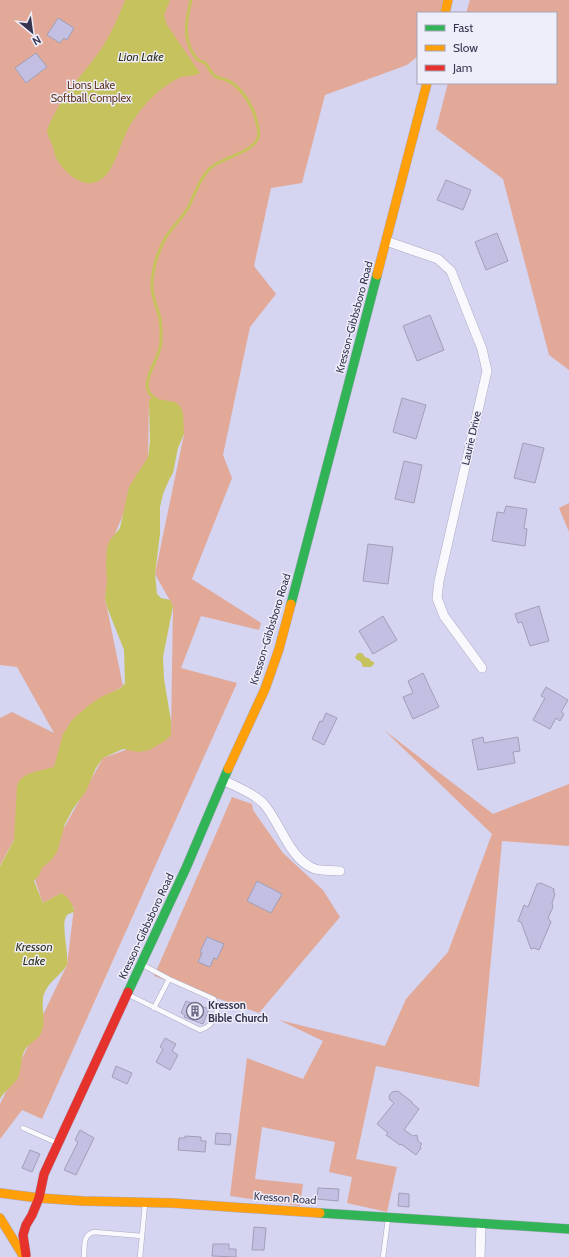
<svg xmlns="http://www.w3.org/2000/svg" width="569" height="1257" viewBox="0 0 569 1257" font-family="Cabin,sans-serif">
	<rect width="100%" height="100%" fill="#d5d4f1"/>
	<path fill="#e2a998" d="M0 0H448L445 13H418V56L407 65 325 95 302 183 271 188 254 266 276 294 250 327 223 455 232 478 192 579 261 623 259 630 201 616 181 668 237 683 42 1119 22 1110 0 1139V1104L67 965 74 908 61 893 43 903 35 880 103 758 171 734 173 606 155 574 184 434 149 400 148 457 114 536 105 598 123 686 72 720 54 767 0 865V718L12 712 54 733 17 667 0 665Z
		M470 0H569V370L549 355 503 179 436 129 448 83H556V13H466Z
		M569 503V532L559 508Z
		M384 730 493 814 569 784V846L502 841 479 1087 376 1066 356 1159 397 1167 387 1212 347 1203 352 1177 329 1172 335 1142 262 1127 255 1179 303 1184 300 1206 230 1196 247 1058 303 1079 323 1041 279 1020 385 1046 406 999 448 952 492 834Z
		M232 797 252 804 253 810 283 853 323 890 340 917 259 1013 154 976Z"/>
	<path fill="#c6c25d" d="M125 0H170L164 15 167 25 200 73C194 77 186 75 179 78 158 88 139 109 128 129 121 142 114 170 103 178 85 193 63 172 55 156 54 153 54 150 53 147 51 141 47 136 47 130 57 103 76 82 93 60 107 43 117 21 125 0Z
		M152 398 175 402 180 406 183 413 184 434 178 448 173 473 169 480 163 494 160 507V534L155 574 157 594 161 598 170 600 173 606 163 657 164 679 171 721V735L165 741 149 750 139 752 123 749 103 758 96 768 86 791 73 809 65 824 57 852 52 859 42 868 39 875 34 881 43 903 61 893C67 896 74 904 74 912 71 913 67 914 66 917 61 924 69 954 67 965 61 975 48 982 44 994 40 1006 47 1021 41 1033 38 1040 30 1043 26 1048 20 1057 22 1068 18 1078 13 1086 5 1090 0 1099V866L14 840 17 786C22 771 42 771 54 767L63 734 72 720 89 705 101 697 121 688 125 683 124 650 107 607 105 598 107 582 106 564 107 547 110 540 120 528 129 487 148 457 150 441 149 403V400Z
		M358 653H362L365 657 370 659 371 661 374 662V664L371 667H363L361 662 356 659 355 657Z"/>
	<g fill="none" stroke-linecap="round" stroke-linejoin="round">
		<path stroke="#c6c25d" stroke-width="3" d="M156 399C136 388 156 364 160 348 162 339 161 327 160 318 157 307 152 297 152 286 152 270 158 250 166 237 173 226 182 218 188 208 194 196 198 183 206 173 218 156 250 156 258 138 260 132 258 126 256 120 253 106 240 85 226 80 222 78 219 79 215 76 211 73 209 68 206 64 204 61 201 62 198 60 195 58 193 53 191 50 183 33 187 18 191 0"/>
	</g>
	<path fill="#c3bfe2" stroke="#a09fb7" d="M58 18 74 28 67 40 64 38 60 43 47 35Z
		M36 53 47 67 26 83 15 68Z
		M446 180 471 190 463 210 437 200Z
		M497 233 508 261 486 270 475 242Z
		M430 315 444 350 417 361 403 326Z
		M402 398 426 405 416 439 393 432Z
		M523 443 544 448 535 483 514 478Z
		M404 461 422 465 414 503 395 499Z
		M506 506 527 509 524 528 527 529 525 546 492 541 497 512 504 513Z
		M368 544 393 547 388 584 363 581Z
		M539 606 549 641 530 646 522 622 518 623 515 614Z
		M383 616 397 640 373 654 359 631Z
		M423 673 439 707 413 719 403 697 413 693 408 681Z
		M546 687 568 700 561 712 564 714 560 721 556 718 550 729 533 720 545 698 541 696Z
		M326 713 337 718 324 745 312 739 320 721 322 722Z
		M483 737 484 743 518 737 520 751 513 752 515 763 478 770 472 740Z
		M257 881 282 894 271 913 247 901Z
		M541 883 554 889V893L555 894 552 903 553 907 548 918 551 922 539 950 534 948 531 949 521 922 518 921 524 905 528 907 537 884Z
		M207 937 224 944 217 959 214 958 210 967 198 962 202 953 200 952Z
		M186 1001 209 1009 203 1024 184 1017 185 1015 181 1013Z
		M165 1038 176 1044 172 1051 178 1055 170 1070 156 1062 163 1049 160 1047Z
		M116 1066 132 1073 127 1084 112 1077Z
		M398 1091 412 1102V1103L419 1109 404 1130 413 1136 417 1135 418 1141 422 1144 420 1146 421 1148 416 1155 401 1144 400 1145 386 1135 388 1133 377 1124 394 1103 390 1100 389 1096 392 1092Z
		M80 1130 94 1138 76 1175 64 1170 78 1142 75 1140Z
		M216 1133 231 1134 230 1145 215 1144Z
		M185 1136 201 1137V1141H206L205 1152 178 1150 179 1138H185Z
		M30 1150 40 1154 32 1172 22 1168Z
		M318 1188 339 1189 338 1201 317 1199Z
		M399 1193 409 1194V1207L398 1206Z
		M254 1227 266 1228 264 1250H252Z
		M213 1244H229V1249H236V1257L212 1256Z"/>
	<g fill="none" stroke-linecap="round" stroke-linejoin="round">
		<g stroke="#acaac3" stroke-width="5.5">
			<path id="lane" d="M129 995 200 1030C214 1026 221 1012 214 999L169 979 143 965
				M154 1008 169 979
				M23 1128 57 1143
				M84 1257C85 1247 82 1235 94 1232L142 1236
				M140 1257 145 1204
				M383 1257 388 1219"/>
		</g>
		<g stroke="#acaac3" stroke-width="10">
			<path id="street" d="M386 241 438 259 451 271 482 349 487 371 439 581 437 598 444 616 482 668
				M223 780C236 787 252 792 263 803 280 821 289 860 315 869 322 871 332 870 340 871
				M480 1257 481 1223"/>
		</g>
		<g stroke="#acaac3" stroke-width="10">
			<path id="fast" d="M291 604 377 275
				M128 992 186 868 228 769
				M320 1213 569 1229"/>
		</g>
		<g stroke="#acaac3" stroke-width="10">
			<path id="slow" d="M445 13 448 0
				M377 275 427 83
				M228 769 265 689 279 649 291 604
				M0 1193 39 1198 83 1201 172 1203 320 1213
				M0 1218 24 1257"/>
		</g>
		<g stroke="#acaac3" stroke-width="10">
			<path id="jam" d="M26 1255 23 1235 26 1225 32 1215 39 1198 44 1174 128 992"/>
		</g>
		<use href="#lane" stroke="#f9f9fd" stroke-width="4.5"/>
		<use href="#street" stroke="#f9f9fd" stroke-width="9"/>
		<use href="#fast" stroke="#30b455" stroke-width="9"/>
		<use href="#slow" stroke="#ff9f0a" stroke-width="9"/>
		<use href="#jam" stroke="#e5322d" stroke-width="9"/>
	</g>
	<defs>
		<g id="building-ring" transform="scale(0.9)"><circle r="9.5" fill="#eeeefb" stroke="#6e6c87" stroke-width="1.5"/><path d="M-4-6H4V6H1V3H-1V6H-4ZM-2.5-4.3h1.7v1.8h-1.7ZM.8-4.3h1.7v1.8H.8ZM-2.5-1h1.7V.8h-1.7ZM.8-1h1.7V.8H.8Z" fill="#6e6c87"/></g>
	</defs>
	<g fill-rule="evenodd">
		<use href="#building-ring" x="195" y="1011"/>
	</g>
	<g text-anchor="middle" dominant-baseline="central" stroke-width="3" stroke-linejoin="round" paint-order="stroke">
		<g font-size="11" fill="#62341c" stroke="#eeeefb">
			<text x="91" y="85">Lions Lake<tspan x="91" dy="13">Softball Complex</tspan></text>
		</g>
		<g font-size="11" fill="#36344e" stroke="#eeeefb">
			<text transform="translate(354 317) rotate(-75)">Kresson-Gibbsboro Road</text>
			<text transform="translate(471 438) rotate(-77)">Laurie Drive</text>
			<text transform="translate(270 629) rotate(-73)">Kresson-Gibbsboro Road</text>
			<text transform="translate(146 926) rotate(-65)">Kresson-Gibbsboro Road</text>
			<text transform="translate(285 1198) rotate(4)">Kresson Road</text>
		</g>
		<g font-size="11" font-weight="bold" fill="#36344e" stroke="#eeeefb" text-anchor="start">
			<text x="208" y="1005">Kresson<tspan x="208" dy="13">Bible Church</tspan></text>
		</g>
		<g font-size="12" font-style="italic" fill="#303019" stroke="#eeeefb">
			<text x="141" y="56">Lion Lake</text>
			<text x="34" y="946">Kresson<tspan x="34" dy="14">Lake</tspan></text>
		</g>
	</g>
	<rect x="417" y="12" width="140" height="72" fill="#eeeefb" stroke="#a4a4b6"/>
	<rect x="425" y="25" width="20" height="6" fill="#30b455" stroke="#a4a4b6"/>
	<text x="453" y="32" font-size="12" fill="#36344e">Fast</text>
	<rect x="425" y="45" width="20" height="6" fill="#ff9f0a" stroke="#a4a4b6"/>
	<text x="453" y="52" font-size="12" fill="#36344e">Slow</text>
	<rect x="425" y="65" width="20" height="6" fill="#e5322d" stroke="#a4a4b6"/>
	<text x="453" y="72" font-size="12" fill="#36344e">Jam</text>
	<g transform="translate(32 32) rotate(151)" stroke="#eeeefb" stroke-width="3" paint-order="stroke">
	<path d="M0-3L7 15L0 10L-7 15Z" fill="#36344e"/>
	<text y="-6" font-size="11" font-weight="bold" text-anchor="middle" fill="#36344e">N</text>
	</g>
</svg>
